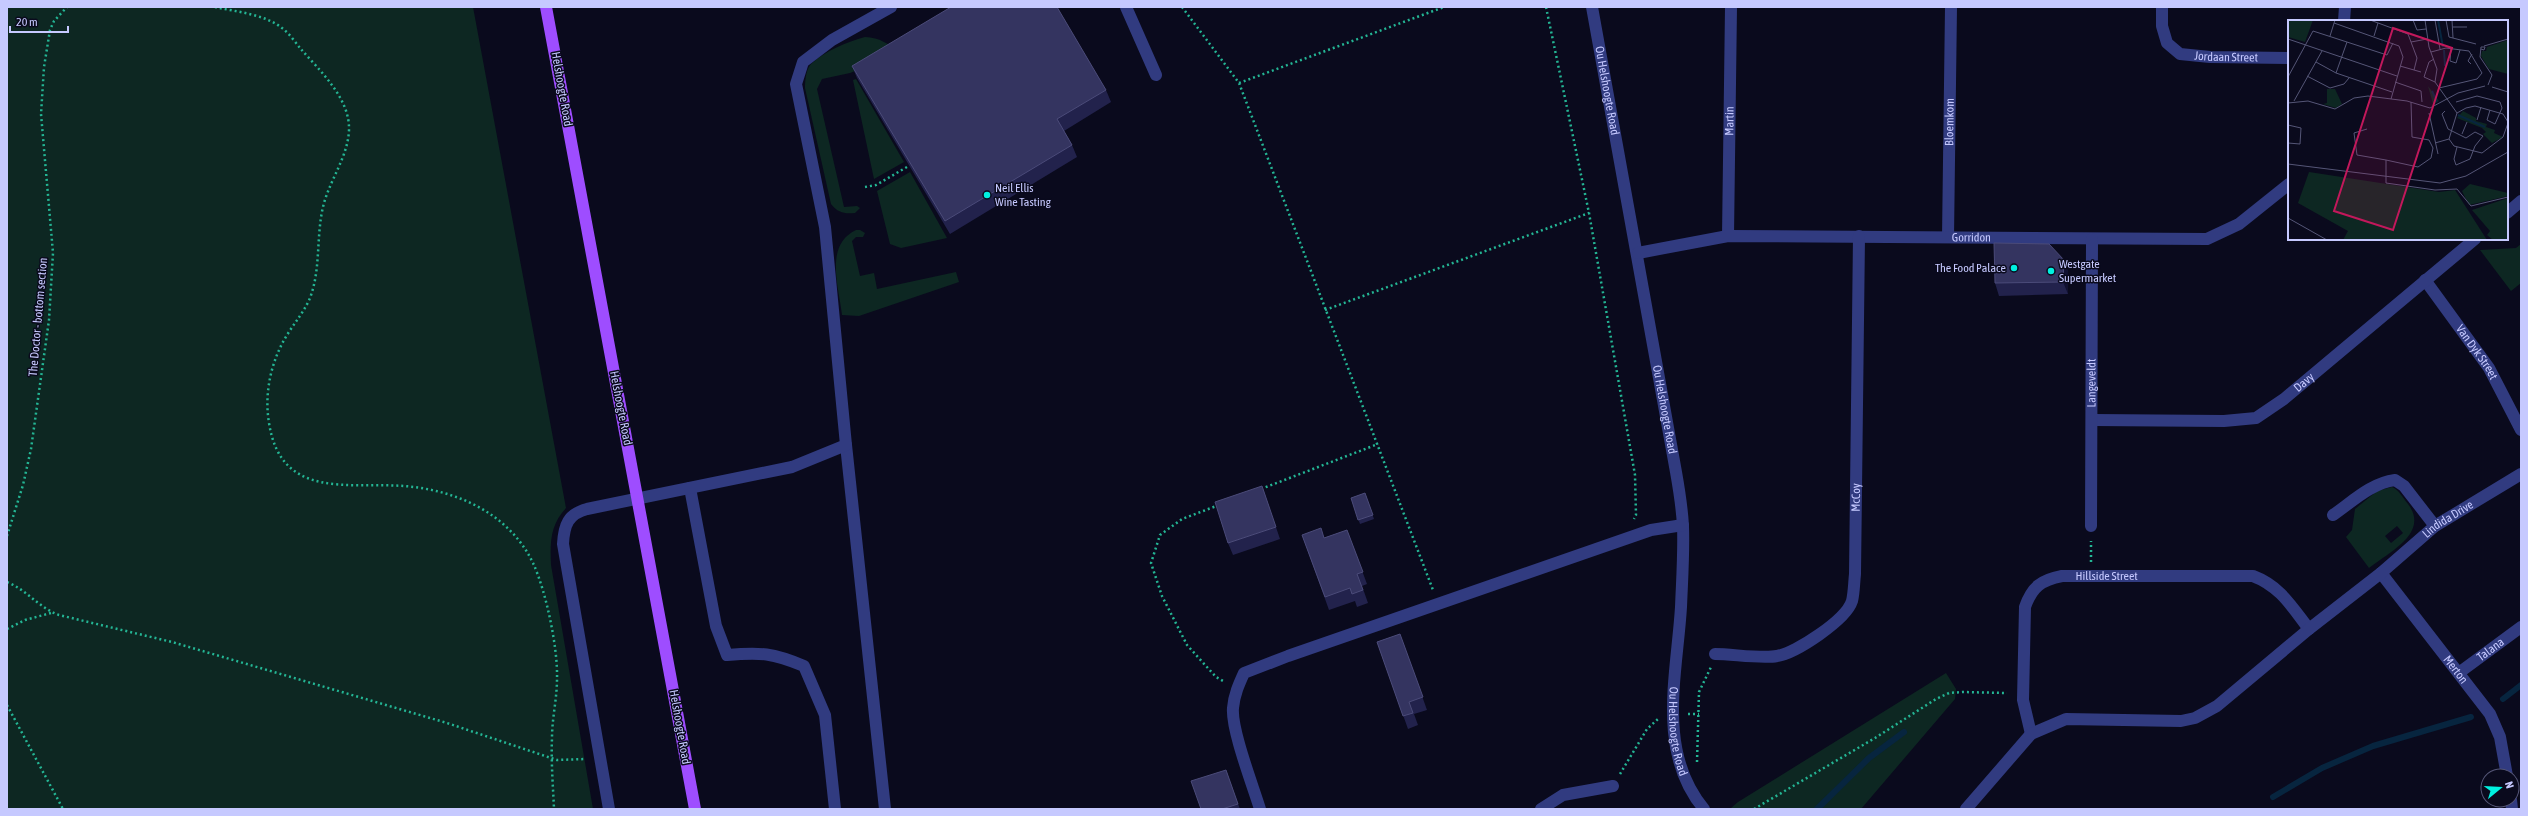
<svg xmlns="http://www.w3.org/2000/svg" width="2528" height="816" viewBox="0 0 2528 816" font-family="'Asap Condensed',sans-serif">
	<rect width="100%" height="100%" fill="#0a0a1d"/>
	<path fill="#0d2722" fill-rule="evenodd" d="M7 7H473L566 508C550 525 550 543 551 565L593 809H7Z
		M865 37C880 38 888 43 899 53L850 73 822 79 817 89 844 207 857 206 860 208 855 213C845 214 838 213 831 204L805 88C805 81 806 69 811 64 825 51 847 42 865 37Z
		M856 79 904 162 874 179 853 80Z
		M910 172 947 238 901 248 890 244 877 191Z
		M856 230H860L865 233 863 237H856L852 241 860 276 874 273 877 289 956 272 959 282 859 316 842 315C839 287 824 245 856 230Z
		M2521 244V283L2511 291 2480 250 2516 248Z
		M2392 487C2399 490 2403 498 2408 504 2430 533 2389 552 2369 568L2346 537 2352 530 2355 509 2377 491ZM2397 526 2403 533 2391 543 2385 536Z
		M1946 673 1956 689 1955 699 1861 809 1731 808 1738 802Z"/>
	<g fill="none" stroke-linecap="round" stroke-linejoin="round">
		<path stroke="#07253f" stroke-width="6" d="M2503 699 2521 685
			M2273 797 2322 768 2373 746 2471 717
			M1817 809 1869 758 1904 732"/>
		<path stroke="#24b594" stroke-width="2.5" stroke-dasharray="2 3" stroke-linecap="butt" d="M215 7C237 12 264 14 282 28 289 33 295 42 300 48 320 71 350 98 349 130 348 157 329 181 323 207 316 237 321 269 310 298 304 312 295 322 287 335 271 361 264 393 269 423 281 500 348 482 404 486 456 490 509 513 533 563 546 591 558 648 557 679 557 699 552 718 552 738 551 762 553 786 554 809
			M1182 7 1239 83 1433 590
			M1546 7 1589 213 1635 475 1636 515 1634 519
			M1239 83 1444 7
			M865 187 876 185 907 167
			M1325 310 1589 213
			M1261 489 1378 444
			M1219 505 1182 519 1160 535 1151 563 1162 596 1187 645 1216 677 1225 682
			M7 536 23 485 31 449 49 320 53 253 41 114 44 67 50 30 54 21 67 7
			M2091 562V541
			M7 582C27 590 39 608 59 615L172 642 447 723 557 760 586 759
			M7 629 25 620 51 613
			M7 705 63 809
			M1688 714H1699
			M1697 762 1699 692 1711 667
			M1620 774 1647 729 1658 719
			M1754 809 1875 738 1936 699 1949 693 1962 692 2007 693"/>
		<g stroke="#313b80" stroke-width="12">
			<path d="M1126 7 1156 75"/>
			<path id="s1" d="M1592 7 1676 472C1679 489 1682 508 1683 526 1684 553 1682 581 1681 607 1677 674 1656 752 1704 809"/>
			<path id="s2" d="M2162 7V26L2167 43 2180 54 2210 57 2289 58"/>
			<path d="M2344 21 2345 7"/>
			<path d="M2507 213 2521 201"/>
			<path id="s3" d="M1728 236 1731 7"/>
			<path id="s4" d="M1948 237 1951 7"/>
			<path id="s5" d="M1638 253 1728 236 2207 239 2239 224 2289 184"/>
			<path id="s6" d="M2425 280 2489 368 2521 430"/>
			<path id="s7" d="M2093 420 2224 421 2256 418 2284 399 2475 239"/>
			<path d="M846 445 885 809"/>
			<path d="M690 488 716 626 727 655C761 652 773 653 804 666L825 715 835 809"/>
			<path d="M2333 515C2352 502 2371 483 2395 480L2404 486 2435 526"/>
			<path id="s8" d="M2091 526 2092 239"/>
			<path id="s9" d="M2381 573 2490 714 2500 737 2507 776"/>
			<path id="s10" d="M1715 654C1732 654 1762 659 1777 656 1796 653 1846 620 1852 601 1854 593 1854 583 1855 574L1859 236"/>
			<path id="s11" d="M2460 672 2521 627"/>
			<path id="s12" d="M2031 734 2023 700 2025 607C2032 587 2041 580 2062 576H2253C2280 586 2292 607 2309 629"/>
			<path d="M2511 800 2512 809"/>
			<path d="M609 809 563 544C564 525 568 514 587 509L792 467 846 445 825 227 796 84 803 62 832 40 891 7"/>
			<path d="M1260 809C1253 786 1231 729 1233 708 1234 695 1239 684 1244 673L1288 656 1651 530 1683 525"/>
			<path d="M1541 809 1563 795 1613 786"/>
			<path id="s13" d="M1966 809 2031 734 2066 719 2181 721 2195 718 2217 706 2309 629 2381 573 2435 526 2521 474"/>
		</g>
		<path stroke="#9e4dff" stroke-width="12" d="M546 7 695 809"/>
	</g>
	<path fill="#22224c" d="M852 66 1106 90 1111 102 1064 131 1072 145 1077 157 950 234 857 78Z
		M2064 260 2068 272V294L1999 296 1995 283Z
		M1262 486 1280 539 1233 555 1228 543Z
		M1365 493 1374 519 1360 524 1351 498Z
		M1347 530 1367 584 1362 586 1368 603 1357 607 1355 601 1329 610 1302 535 1324 538Z
		M1400 634 1427 710 1414 714 1418 725 1408 729 1377 642Z
		M1226 770 1240 809H1201Z"/>
	<path fill="#111131" d="M2064 260 2068 272V294L2063 282Z"/>
	<path fill="#343460" stroke="#4b4b79" d="M951 7H1057L1106 90 1057 119 1072 145 945 221 852 66Z
		M1994 243 2049 244 2064 260 2063 282 1995 283Z
		M1262 486 1276 527 1228 543 1215 502Z
		M1365 493 1373 515 1358 520 1351 498Z
		M1321 528 1324 538 1347 530 1363 572 1357 574 1363 590 1352 594 1350 588 1325 597 1302 535Z
		M1400 634 1423 697 1409 702 1413 713 1403 716 1377 642Z
		M1226 770 1238 804 1222 809H1201L1191 781Z"/>
	<g fill="#00f1e0" stroke="#0a0a1d" stroke-width="1.5">
		<circle cx="987" cy="195" r="4"/>
		<circle cx="2014" cy="268" r="4"/>
		<circle cx="2051" cy="271" r="4"/>
	</g>
	<g text-anchor="middle" dominant-baseline="central" stroke-width="3" stroke-linejoin="round" paint-order="stroke">
		<g font-size="12" fill="#c6c9ff" stroke="#0a0a1d">
			<text stroke="none"><textPath href="#s2" startOffset="100">Jordaan Street</textPath></text>
			<text transform="translate(562 89) rotate(80)">Helshoogte Road</text>
			<text stroke="none"><textPath href="#s1" startOffset="85">Ou Helshoogte Road</textPath></text>
			<text stroke="none"><textPath href="#s3" startOffset="115">Martin</textPath></text>
			<text stroke="none"><textPath href="#s4" startOffset="115">Bloemkom</textPath></text>
			<text stroke="none"><textPath href="#s5" startOffset="335">Gorridon</textPath></text>
			<text transform="translate(38 317) rotate(-85)">The Doctor - bottom section</text>
			<text stroke="none"><textPath href="#s6" startOffset="89">Van Dyk Street</textPath></text>
			<text stroke="none"><textPath href="#s7" startOffset="223">Davy</textPath></text>
			<text stroke="none"><textPath href="#s8" startOffset="143">Langeveldt</textPath></text>
			<text transform="translate(621 408) rotate(79)">Helshoogte Road</text>
			<text stroke="none"><textPath href="#s1" startOffset="409">Ou Helshoogte Road</textPath></text>
			<text stroke="none"><textPath href="#s10" startOffset="261">McCoy</textPath></text>
			<text stroke="none"><textPath href="#s13" startOffset="589">Lindida Drive</textPath></text>
			<text stroke="none"><textPath href="#s12" startOffset="224">Hillside Street</textPath></text>
			<text stroke="none"><textPath href="#s11" startOffset="38">Talana</textPath></text>
			<text stroke="none"><textPath href="#s9" startOffset="122">Merton</textPath></text>
			<text transform="translate(680 727) rotate(80)">Helshoogte Road</text>
			<text stroke="none"><textPath href="#s1" startOffset="733">Ou Helshoogte Road</textPath></text>
		</g>
		<g font-size="12" fill="#c6c9ff" stroke="#0a0a1d" text-anchor="start">
			<text x="995" y="188">Neil Ellis<tspan x="995" dy="14">Wine Tasting</tspan></text>
			<text x="2059" y="264">Westgate<tspan x="2059" dy="14">Supermarket</tspan></text>
			<text x="2006" y="268" text-anchor="end">The Food Palace</text>
		</g>
	</g>
	<g transform="translate(2288 20)">
		<rect width="220" height="220" fill="#0a0a1d"/>
		<path d="M0 0H25L17 22 0 17ZM220 20V54L201 49 193 36 194 31H198L199 27ZM140 66 151 81 145 85V84ZM39 69H47L54 84 48 88 35 84 39 83ZM175 91 188 98V101L199 104 198 107 207 110 206 113 215 117 204 123 195 114 198 112 194 108 169 98ZM21 152 151 172 167 170 199 220H55L60 211 10 183ZM182 164 220 173V176L181 185 174 171ZM220 178V220H205L199 215 202 211 184 190Z" fill="#0d2722"/>
		<path fill="none" stroke="#07253f" stroke-width="2" d="M150 0 155 27M156 30 157 46M144 71 149 82M170 95 197 107"/>
		<path fill="none" stroke="#555677" stroke-width="1" d="M82 0 120 14 129 38 126 50M125 0 129 10 138 9M137 0 141 27 149 49 147 62 169 93M147 0 152 29M158 0 161 17 188 24M164 0 165 18M46 3 111 26 115 37 103 79M165 7H179M42 16 47 0M86 16 90 3M0 19 109 56M123 22 139 19M196 26 220 19M163 29 162 41 168 43 172 30M193 29 196 30 197 27H193L192 37 204 55 200 65M143 32 158 28 181 31 194 53 189 59 151 68M146 39 141 42 136 57 147 62M28 42 48 53 104 72M183 44 180 41 184 34M112 46 133 52M48 53 59 22M19 56 42 68 56 64 61 58M0 57 25 11 99 35 105 23M107 62 133 71 134 82M204 67 220 72M6 81 34 31M168 82 189 76 212 82 214 88 207 104 199 100 202 90M0 83 20 81 47 89 66 78 80 76 119 81 142 88 170 73 197 66M157 91 154 94 160 109 178 118 187 112 195 116 187 126 182 139 168 145 166 139 169 127M141 93 150 134M189 100 193 87M220 102 215 94 187 86 178 88 169 93 161 119 166 126 194 133 215 117 220 103M0 105 13 108 12 124 0 123M79 109 66 113 69 135 98 140V163L147 170 169 169 183 186 220 177M174 114 179 102M147 123 161 119M98 140 130 147 143 138 145 128 141 120 124 117 123 82M0 144 152 163 178 156 220 132M0 198 39 220"/>
		<path fill="#c2185b" fill-opacity="0.15" stroke="#c2185b" stroke-width="2" d="M105 8 164 28 105 210 46 191Z"/>
		<rect width="220" height="220" fill="none" stroke="#c6c9ff" stroke-width="2"/>
	</g>
	<rect width="2528" height="816" fill="none" stroke="#c6c9ff" stroke-width="16"/>
	<g transform="translate(2500 788) rotate(72)"><circle r="19" fill="#0a0a1d" stroke="#555677"/>
	<path d="M0-3L7 15L0 10L-7 15Z" fill="#00f1e0"/>
	<text y="-6" font-size="11" font-weight="bold" text-anchor="middle" fill="#c6c9ff">N</text>
	</g>
	<path d="M10 26v6h58v-6" fill="none" stroke="#c6c9ff" stroke-width="2"/>
	<text x="16" y="26" font-size="12" fill="#c6c9ff" stroke="#0a0a1d" stroke-width="3" paint-order="stroke">20 m</text>
</svg>
